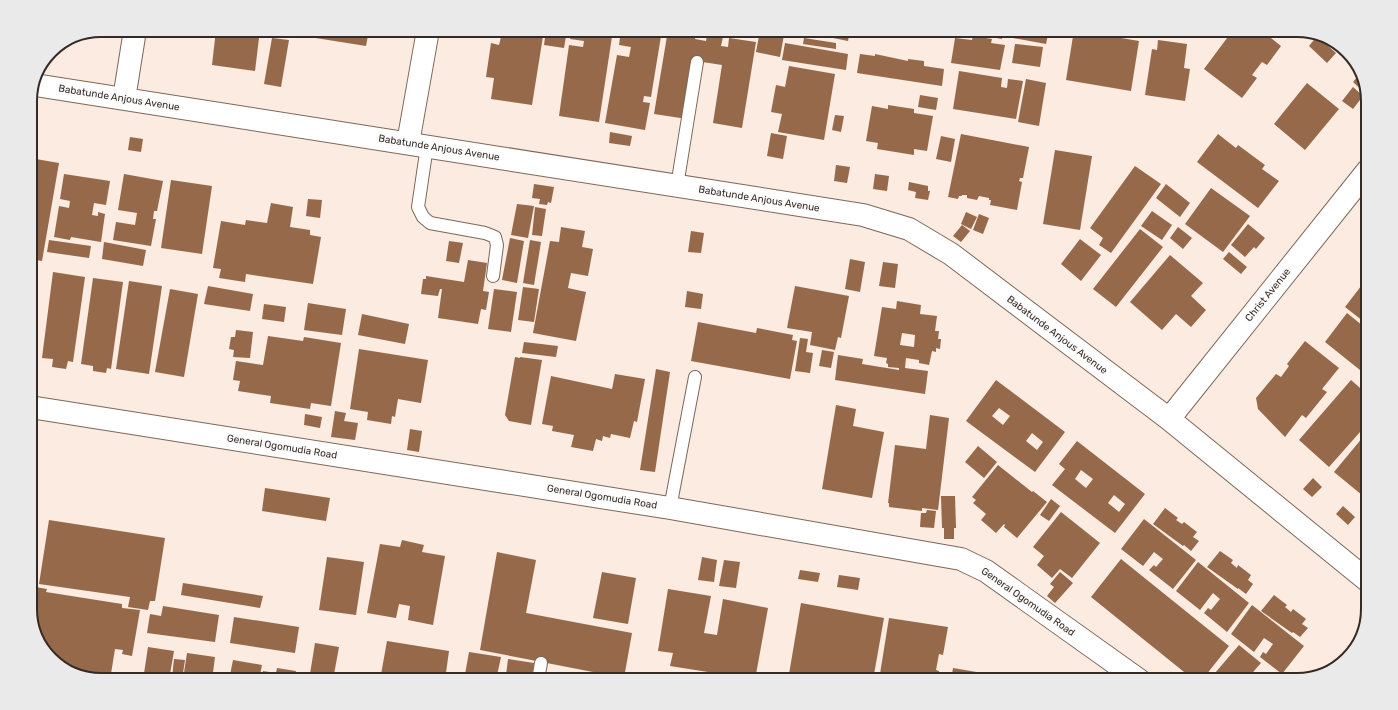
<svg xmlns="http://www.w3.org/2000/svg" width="1398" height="710" viewBox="0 0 1398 710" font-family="Rubik,sans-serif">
	<rect width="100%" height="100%" fill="#fbebe0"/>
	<path fill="#95694a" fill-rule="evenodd" d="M216 30H260L255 71 212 65Z
		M284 30H369L366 46 284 33Z
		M494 30H544L532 105 491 99 494 78 486 77 491 43 499 45 501 37 493 36Z
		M546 30H567L564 48 544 45Z
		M572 30H613L599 122 559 116 569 45 583 47 584 41 570 39Z
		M621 30H662L651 97 644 96 643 102 650 103 645 130 605 123 617 55 629 57 631 47 619 45Z
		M668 30H680L696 33 695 39 706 41 707 34 723 37 721 46 728 47 729 38 756 42 742 128 713 123 722 65 696 61 687 119 654 114Z
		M793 30H850L848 41Z
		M967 30H1003L1002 39 967 33Z
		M1015 30H1049L1046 44 1013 38Z
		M1074 30 1139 41 1131 91 1066 80Z
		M1233 30H1261L1281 46 1267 65 1262 62 1252 75 1257 78 1242 98 1204 69Z
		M760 31 784 35 780 57 756 52Z
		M973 36 992 39 991 43 1005 45 1000 70 951 63 955 38 972 40Z
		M1317 36 1336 53 1327 63 1309 46Z
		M272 38 289 40 281 87 264 84Z
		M804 38 836 43V49L803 44Z
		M1158 40 1187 44 1184 68 1190 69 1185 101 1145 95 1152 49 1157 50Z
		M785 43 848 54 846 70 782 60Z
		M1015 44 1043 47 1040 67 1012 63Z
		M860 54 875 56V54L908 61V59L924 61V66L944 69 942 86 857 73Z
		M789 66 835 74 824 140 778 132 782 114 771 112 776 85 785 87Z
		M959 71 1002 78 1001 87 1007 88 1008 79 1023 81 1016 119 953 109Z
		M1358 76 1362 79 1368 96 1353 82Z
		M1026 79 1046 83 1039 126 1018 122Z
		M1307 83 1339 109 1305 150 1274 124Z
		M1353 87 1363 96 1353 109 1342 101Z
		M920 95 938 98 936 110 918 107Z
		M888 105 914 109V113L933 116 927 151 914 149V155L877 149 878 143 866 141 872 106 888 109Z
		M835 115 844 116 841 132 832 130Z
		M610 132 632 136 630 146 609 143Z
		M771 133 787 136 783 159 767 156Z
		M961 134 1029 147 1023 178H1020L1019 181 1022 182 1017 210 990 205 991 200H989V198L979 196 977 200 967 198V195H962V196H959L958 199 948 197Z
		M1218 134 1236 148 1238 145 1265 165 1262 169 1279 181 1258 208 1197 162Z
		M941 136 955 139 951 162 936 159Z
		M130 137 143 139 141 152 128 150Z
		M1055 150 1092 156 1080 230 1043 224Z
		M30 158 59 163 42 261 30 259Z
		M836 165 850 167 847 183 834 181Z
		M1135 166 1161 184 1111 253 1099 245 1103 238 1090 228Z
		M64 174 110 181 106 205 94 203 92 215 98 216V212L105 214 101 242 71 237 70 240 54 237 59 206 69 208 70 201 60 199Z
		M124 174 163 181 157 211H154L153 219H156L151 246 113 240 116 222 135 225 137 213 118 210Z
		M875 174 889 176 887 191 873 189Z
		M171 180 212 186 202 254 161 248Z
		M909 182 928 186V191H930L928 200 915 198 916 192 908 190Z
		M534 184 554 187 551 203 548 202 547 205 539 204 540 199 532 198Z
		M1166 184 1190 203 1180 217 1156 198Z
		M1211 188 1250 216 1223 252 1185 224Z
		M308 199 322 200 320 218 306 216Z
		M271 203 293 207 290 227 310 230V235L321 237 313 284 246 274 245 282 219 278 221 269 213 268 221 221 245 225 246 220 267 223Z
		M517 204 534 206 528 238 511 235Z
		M535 207 546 209 542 236 532 235Z
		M1152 211 1172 225 1162 240 1141 226Z
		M966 212 977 217 971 229 961 224Z
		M979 214 989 218 983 234 973 230Z
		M1248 224 1265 238 1256 249 1254 247 1245 257 1231 245Z
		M962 225 970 231 961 242 953 236Z
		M561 227 585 231 582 247 593 249 588 276 571 273 568 288 586 292 576 341 533 333 550 241 559 242Z
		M1178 227 1192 238 1183 249 1170 238Z
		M1140 229 1163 247 1116 307 1093 289Z
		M691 231 704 233 701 253 688 252Z
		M510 238 524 241 517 283 502 280Z
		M1080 239 1101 255 1081 281 1061 264Z
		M49 240 91 246 89 258 47 252Z
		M530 240 541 242 534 285 523 283Z
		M449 241 463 243 459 263 446 261Z
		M104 242 146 250 143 266 102 259Z
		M1229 252 1247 267 1241 274 1223 259Z
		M1170 255 1203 283 1191 296 1206 310 1191 327 1176 314 1162 330 1130 302Z
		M850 259 865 262 860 292 845 289Z
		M468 260 487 263 483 291 489 292 486 310 481 309 478 324 438 318 442 289H440L438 296 421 294 423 279H426V276L464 282Z
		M883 262 898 264 895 288 879 286Z
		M30 264 38 265 31 308 30 307Z
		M53 272 85 277 73 362 68 361 66 369 52 367 53 359 42 358Z
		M1368 277V325L1345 307Z
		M93 278 123 282 111 369 107 368 106 373 93 371V366L81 364Z
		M129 281 162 286 149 374 116 369Z
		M208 286 253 294 250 311 204 304Z
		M795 286 849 296 841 338 838 337 835 350 810 345 812 332 787 328Z
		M523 287 539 289 534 322 518 320Z
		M170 289 198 294 184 377 155 372Z
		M494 289 517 292 511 332 488 329Z
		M687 291 703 294 701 309 685 307Z
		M897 301 921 305 920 314 937 316 935 331H939L938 339H941L940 349 936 348V352L932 351 929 365 919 363V360L906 358 905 368 928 371 925 394 835 380 838 355 863 359 862 364 899 370V368L888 367V364L886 363 887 358 874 356 882 307 896 309ZM902 333 915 335 914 347 900 345Z
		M308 303 346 309 342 335 304 330Z
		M264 304 286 307 284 322 262 319Z
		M1347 313 1368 330V360L1360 370 1325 342Z
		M362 314 409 324 405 344 358 335Z
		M698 322 756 333 757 328 793 335 792 340 797 341 790 379 691 361Z
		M236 330 253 332 250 358 233 357 234 350 229 349 231 337H235Z
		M268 336 303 341 304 337 341 343 331 406 311 403 310 409 270 403 271 396 238 391 240 381 233 380 236 361 263 365Z
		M800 338 808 339 806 352 813 353 810 373 795 371Z
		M1305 341 1339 368 1322 389 1327 392 1306 418 1302 415 1285 437 1258 409 1256 398 1276 374 1281 377 1289 366 1287 364Z
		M524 342 558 346 556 357 522 353Z
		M359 349 428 360 421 403 398 399 395 417 392 416 391 424 367 420 368 412 350 409Z
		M822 350 834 352 831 368 819 366Z
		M515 357 520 358V357L542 360 531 425 509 421 505 415Z
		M656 369 670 372 655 472 640 470Z
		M615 374 645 379 637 422 634 421 630 438 611 434 610 438 603 436 602 441 596 439 593 451 571 447 574 435 552 431 553 426 542 424 551 376 612 389Z
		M996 380 1065 432 1035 472 966 421ZM999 408 1010 416 1003 425 992 416ZM1032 433 1043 442 1037 450 1026 441Z
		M1351 380 1368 395V423L1329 467 1299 440Z
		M836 405 856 409 853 426 884 432 872 498 822 489Z
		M335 411 346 413 344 421 358 423 355 440 331 437Z
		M305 414 322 417 320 428 304 425Z
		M930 415 949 418 938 510 922 508V511L889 507V503H888L895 445 926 449Z
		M410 429 422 431 419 452 407 450Z
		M1368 431V500L1334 472Z
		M1077 441 1145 494 1115 533 1052 485 1065 469 1059 464ZM1081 470 1093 479 1086 488 1075 479ZM1114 495 1125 504 1119 512 1108 503Z
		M978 446 997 462 984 478 965 462Z
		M998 465 1032 492 1033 491 1047 502 1017 538 1004 527 1005 525 1004 524 996 533 981 520 986 514 973 503 976 500 972 497Z
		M1313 478 1322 487 1312 497 1303 489Z
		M265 488 330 498 326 521 262 511Z
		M941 496H955L956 528H954V539H944V528H942Z
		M1051 499 1060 506 1049 521 1040 515Z
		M1343 506 1355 517 1348 525 1336 514Z
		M1165 508 1178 518 1176 520 1182 524 1184 522 1197 532 1193 537 1199 541 1191 551 1184 545 1183 546 1153 524Z
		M927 510 936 511 934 528 920 527 921 513H926Z
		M1061 512 1100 543 1072 578 1060 569 1052 578 1037 565 1044 556 1033 547Z
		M1144 519 1196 560 1173 589 1149 570 1154 565 1156 567 1163 559 1154 552 1143 566 1121 549Z
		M49 520 165 538 155 601H150L148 610 128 607 130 597 39 584Z
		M402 540 424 545 422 552 445 556 433 625 408 620 410 606 399 604 396 618 367 613 380 544 400 547Z
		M1220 551 1233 560 1231 563 1237 568 1238 565 1251 575 1248 580 1253 584 1246 594 1238 588V589L1207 567Z
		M497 552 536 560 526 613 632 633 624 678 480 650Z
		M327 557 364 562 356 615 319 610Z
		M702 557 717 560 714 582 698 580Z
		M1121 559 1229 646 1202 680H1194L1091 597Z
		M724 560 740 562 736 588 719 586Z
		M1198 562 1249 603 1227 632 1204 613 1208 608 1211 610 1220 599 1213 593 1200 610 1176 591Z
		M800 570 820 573 818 582 798 579Z
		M602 572 636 578 628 624 593 618Z
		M1060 572 1073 583 1055 603 1047 596 1054 587 1050 584Z
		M839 575 860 578 858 590 837 587Z
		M183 583 263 596 260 608 181 595Z
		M30 586 47 589 46 592 122 604V608L140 610 132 656 122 654 123 650 115 649 110 680 95 679 70 673 69 669H65L42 649 30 614Z
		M668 589 711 596 704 633 717 635 723 599 768 608 755 680H726L727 675 670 666 673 653 658 651Z
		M1274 595 1287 605 1285 607 1291 612 1293 609 1306 619 1302 624 1308 628 1300 637 1293 632 1292 633 1261 611Z
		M801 603 884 618 873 680H788Z
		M1252 605 1304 646 1282 674 1260 657 1263 652 1266 654 1273 644 1264 638 1254 652 1231 634Z
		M163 606 219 615 215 642 147 633 150 614 161 616Z
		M234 617 299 627 295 653 230 643Z
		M889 618 948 627 943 655 939 654 936 670 939 671 938 680H879Z
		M387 641 449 651 445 680H380Z
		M315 643 339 647 333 680H309Z
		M1239 645 1261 663 1246 680H1209Z
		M148 647 174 651 169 680H143Z
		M469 652 501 657 496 680H464Z
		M187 653 215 657 212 680 183 679Z
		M174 659 185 660 182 680 172 678Z
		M508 659 534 663 532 678 506 675Z
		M233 660 262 665 259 680H229Z
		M277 668 296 671 294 680H261L263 671 276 673Z
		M953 668 1000 676 999 680H951Z"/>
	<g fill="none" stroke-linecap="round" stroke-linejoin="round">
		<g stroke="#7e6757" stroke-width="14">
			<path id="lane" d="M427 146 418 207 423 217 430 223 485 233 495 237 497 245 493 276
				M677 186 697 62
				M670 508 695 377
				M538 680 541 663"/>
		</g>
		<g stroke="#7e6757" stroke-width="24">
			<path id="street" d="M35 85 863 215 909 229 951 254 1169 419 1368 581
				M124 99 135 30
				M408 143 428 30
				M30 407 670 508 961 559 986 571 1139 680
				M1169 419 1368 170"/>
		</g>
		<use href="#lane" stroke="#fff" stroke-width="12"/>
		<use href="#street" stroke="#fff" stroke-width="22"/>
	</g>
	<g text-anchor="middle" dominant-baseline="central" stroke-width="4" stroke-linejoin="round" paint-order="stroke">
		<g font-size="10" fill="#352a24" stroke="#fbfbfb">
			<text transform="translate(119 98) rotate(9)">Babatunde Anjous Avenue</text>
			<text transform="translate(439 148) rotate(9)">Babatunde Anjous Avenue</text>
			<text transform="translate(759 199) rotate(9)">Babatunde Anjous Avenue</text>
			<text transform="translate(1268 295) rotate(-51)">Christ Avenue</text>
			<text transform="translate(1057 335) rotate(37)">Babatunde Anjous Avenue</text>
			<text transform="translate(282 447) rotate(9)">General Ogomudia Road</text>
			<text transform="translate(602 497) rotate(9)">General Ogomudia Road</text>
			<text transform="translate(1028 602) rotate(35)">General Ogomudia Road</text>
		</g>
	</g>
	<path d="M0 0H1398V710H0ZM101 37H1297A64 64 0 0 1 1361 101V609A64 64 0 0 1 1297 673H101A64 64 0 0 1 37 609V101A64 64 0 0 1 101 37Z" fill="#ebeaea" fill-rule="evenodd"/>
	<path fill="none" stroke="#352a24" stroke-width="2" d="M101 37H1297A64 64 0 0 1 1361 101V609A64 64 0 0 1 1297 673H101A64 64 0 0 1 37 609V101A64 64 0 0 1 101 37Z"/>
</svg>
